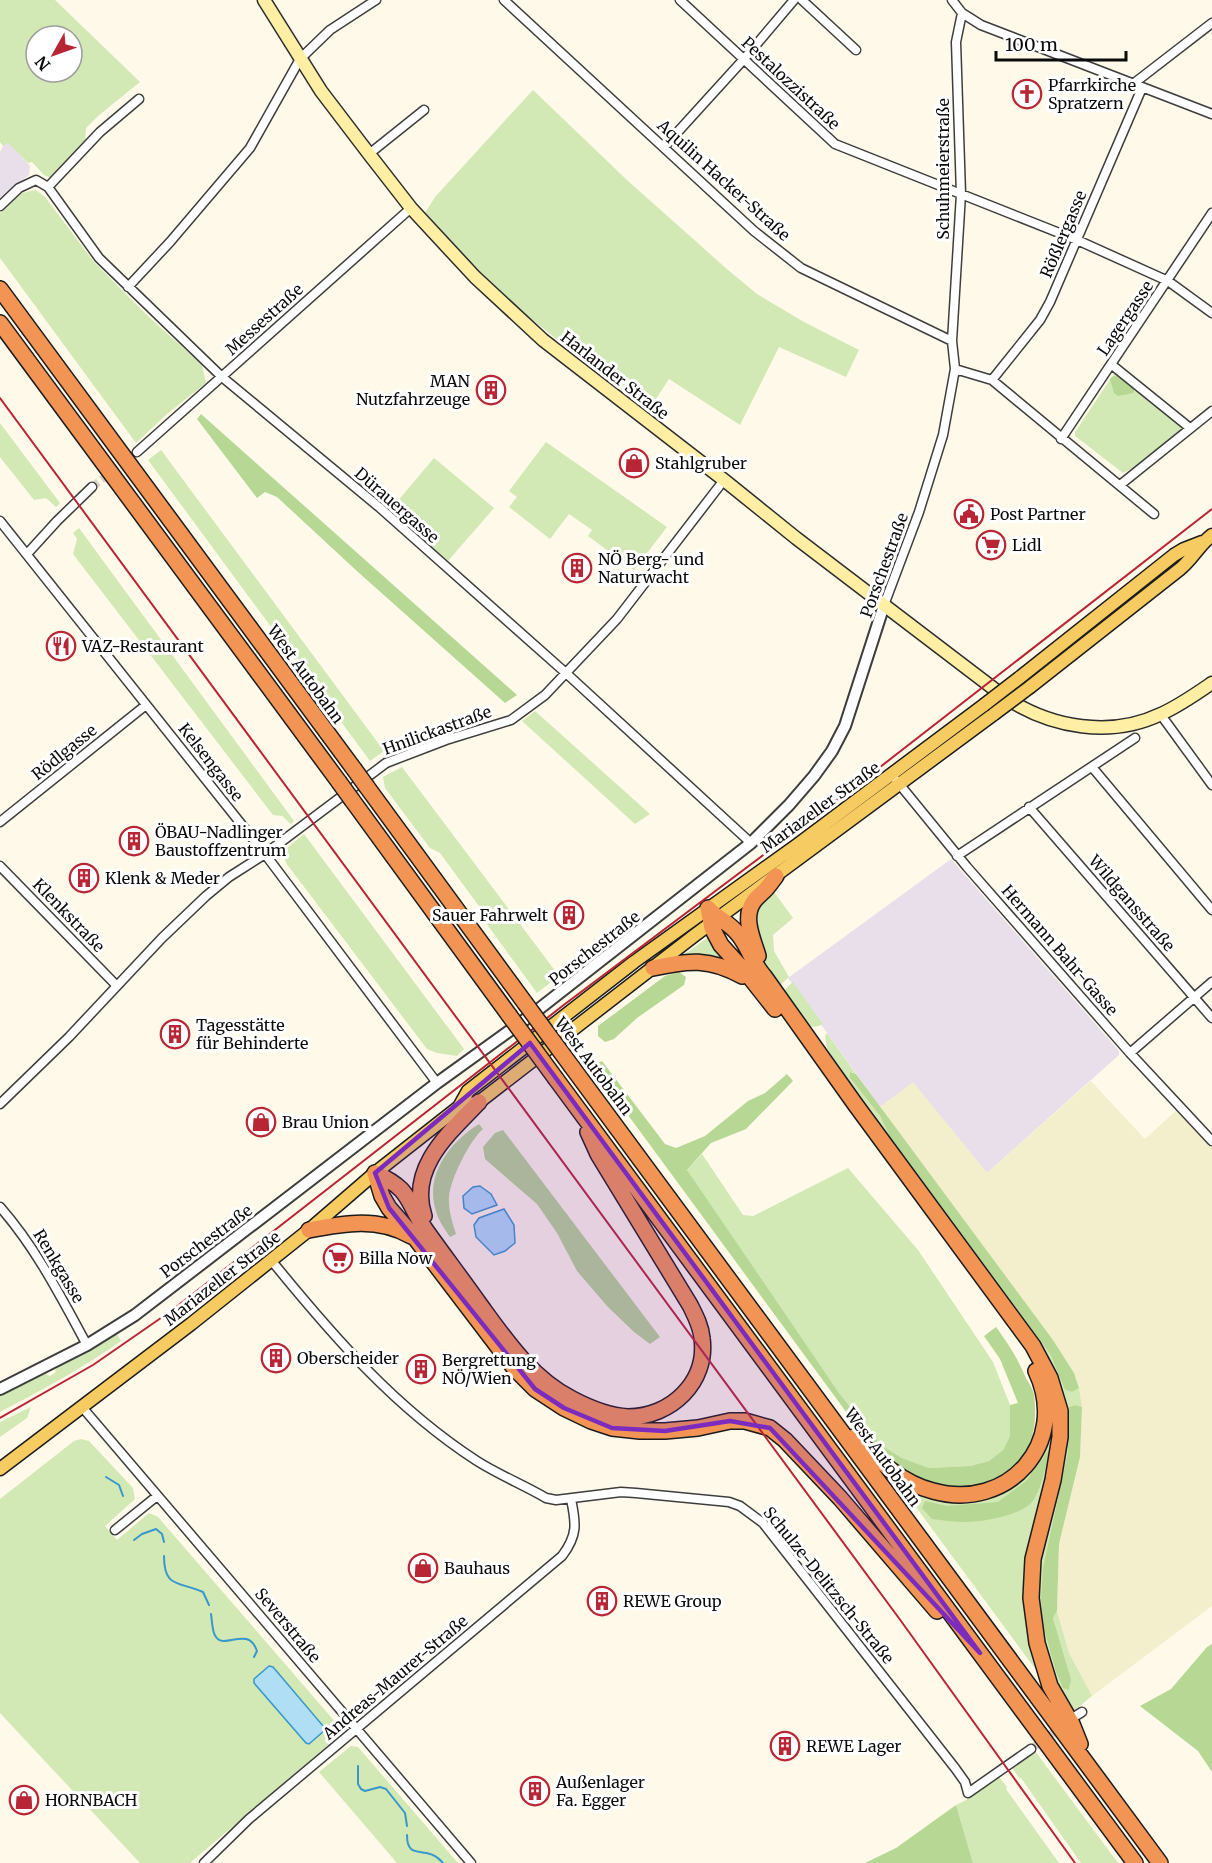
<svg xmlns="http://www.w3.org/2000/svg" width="1212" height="1863" viewBox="0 0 1212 1863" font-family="Merriweather,serif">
	<rect width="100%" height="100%" fill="#fff9e9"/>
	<path fill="#e8dfea" d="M8 142 30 166 29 175 0 198V152L3 146Z
		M951 859 1119 1051V1055L987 1173 913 1083 880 1107 788 978Z"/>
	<path fill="#f3eecb" d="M1091 1081 1145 1139 1178 1109 1212 1146V1606L1092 1696 1069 1653 1057 1611 1059 1544 1080 1457 1082 1407 1079 1388 1074 1373 1053 1340 880 1107 913 1082 987 1173Z"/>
	<path fill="#d2e8b5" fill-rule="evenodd" d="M0 0H55L140 82 98 116 86 128 85 143 51 178 44 175 32 162 28 163 8 143 3 146 0 142ZM36 36H72V72H36Z
		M533 90 628 181 728 270 757 294 804 322 859 350 846 377 779 347 740 425 669 379 648 411 507 300 472 268 425 213 435 197Z
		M36 190 45 197 94 262 150 318 202 365 206 383 167 414 136 443 0 258V213L22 193Z
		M1115 372 1183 425V430L1133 468 1123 473 1075 436V432Z
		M0 423 60 503 56 507 46 498 34 500 0 457Z
		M546 442 667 527 634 570 588 536 592 530 569 514 550 539 509 507 517 497 509 491Z
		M161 450 384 751 370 761 148 460Z
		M434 458 494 508 448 561 351 476 357 469 396 503Z
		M79 528 294 821 291 824 282 816 273 815 73 554 77 539 73 533Z
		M535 711 650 814 635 824 522 721Z
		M402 767 559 976 537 993 486 923 484 913 440 853 430 848 385 788 383 777Z
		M304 834 464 1049 457 1056 437 1053 427 1049 286 863 283 851Z
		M774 892 793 918 773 935 774 951 789 977 777 988C762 961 756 944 752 914L760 903Z
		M711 935 738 970 681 957Z
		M793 982 823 1024C804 1036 789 1006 780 994Z
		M827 1033 856 1074 851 1072 850 1078 880 1116 889 1135 1050 1354 1065 1390 1072 1392 1079 1388 1082 1407 1075 1405 1069 1407 1068 1451 1043 1567 1042 1622 1055 1669 1071 1679 1053 1618 1057 1611 1069 1653 1092 1696 1070 1714 1050 1671 1035 1596 1059 1390 882 1134 875 1115 846 1079 827 1048 825 1036Z
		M702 1154 743 1215 753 1216 848 1168 918 1250 993 1362 1010 1405V1436L1003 1450 989 1461 970 1466 929 1468 902 1458 881 1445 839 1393 697 1187 687 1170Z
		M116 1333 121 1341C83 1368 42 1390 0 1412V1396L45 1374 50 1376 56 1372 55 1370 57 1368Z
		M1046 1380 1055 1412 1056 1434 1029 1559 1039 1674 899 1484 943 1499 1029 1471Z
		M31 1407 27 1418 0 1437V1422Z
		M81 1439 89 1441 133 1488 135 1499 105 1526 117 1540 149 1513 158 1517 343 1731 342 1733 190 1863H140L0 1713V1499L74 1441Z
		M351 1746 358 1747 458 1863H397L319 1772Z
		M1035 1751 1118 1863H1081L1021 1778 1020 1779 1012 1768Z
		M999 1777 1007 1787 1006 1789 1059 1863H973L956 1805 970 1798Z"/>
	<path fill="#b6d894" d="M1118 375 1120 377 1133 382 1135 388 1133 393 1118 396 1114 393 1110 379 1112 377Z
		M201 414 517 695 505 703 358 572 277 497 265 492 257 498 197 419Z
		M679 972 686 977 684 985 637 1018 614 1039 605 1042 598 1036V1026L665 976Z
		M602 1061 665 1144 676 1148 705 1136 748 1101 765 1093 787 1074 793 1081 746 1129 711 1143 687 1170 839 1393 881 1445 902 1458 929 1468 970 1466 989 1461 1003 1450 1010 1436V1405L1018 1403 1000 1359 984 1336 996 1327C1009 1345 1017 1357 1026 1378 1029 1383 1033 1389 1034 1395 1035 1401 1035 1408 1035 1413 1036 1471 977 1502 927 1480 897 1468 876 1448 855 1424L592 1066Z
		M850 1072 856 1074 1053 1340 1074 1373 1079 1388 1072 1392 1065 1390 1050 1354 889 1135 880 1116 850 1078Z
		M479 1124 483 1129C470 1140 451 1178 449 1196 448 1209 452 1222 456 1234L450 1237C446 1231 441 1224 438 1217 422 1179 447 1144 479 1124Z
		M503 1130 660 1337 650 1344 634 1332 607 1306 577 1271 557 1233 537 1204 485 1159 483 1147 495 1133Z
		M1075 1405 1082 1407 1080 1457 1059 1544 1057 1611 1053 1618 1071 1679 1069 1690 1063 1688 1055 1669 1042 1622 1041 1599 1043 1567 1068 1451 1069 1407Z
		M1050 1448C1046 1464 1042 1489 1032 1502 1019 1516 984 1522 965 1522 954 1522 943 1520 932 1519L922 1508 925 1501 947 1506 998 1502 1027 1480Z
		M1212 1644V1772L1198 1751 1140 1706 1171 1689 1207 1647Z
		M956 1805 973 1863H865L896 1848Z"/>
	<path fill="#afdef5" stroke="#3898cb" stroke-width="1.5" d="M480 1186 491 1194 497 1205 472 1214 464 1208 463 1196 473 1187Z
		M504 1209 514 1225 515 1243 505 1251 494 1255 476 1237 474 1225 479 1218Z
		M269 1666 273 1667 324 1727 325 1730 309 1744 306 1743 254 1683V1679Z"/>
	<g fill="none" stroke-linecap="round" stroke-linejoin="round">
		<path stroke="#3898cb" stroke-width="2" d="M106 1477 119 1485 123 1496
			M134 1540 142 1534 156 1529 162 1534 164 1542
			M164 1556C164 1589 179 1581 203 1592L209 1605
			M211 1614C212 1620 212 1633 216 1637 225 1650 248 1625 257 1651L254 1657
			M358 1766V1784L361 1789 365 1791 380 1787 386 1789 405 1813 407 1826
			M407 1835C407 1863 427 1843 443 1863"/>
		<path stroke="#dad5c8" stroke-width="8" stroke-dasharray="8 4" stroke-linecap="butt" d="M92 487 137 452
			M1031 1749 1062 1726"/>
		<g stroke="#3e3e3e" stroke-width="11">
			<path id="minor" d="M504 0 754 231 801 268 952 341
				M680 0 835 144 1077 240 1168 281 1212 313
				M802 0 856 50
				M952 0 962 13 981 25 1212 114
				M1133 84 1212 23
				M664 147 744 59 794 0
				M369 154 424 110
				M48 187 100 132 139 99
				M0 206 19 188 36 180 48 187 99 258 222 377 379 507 567 674 751 843
				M128 287 170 242 250 148 300 59 330 30 376 0
				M1112 365 1190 428
				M955 369 992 380 1154 514
				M992 380 1040 320 1050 302 1142 88
				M1061 439 1212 213
				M137 452 411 208
				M1120 485 1212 411
				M0 521 265 854 437 1083
				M27 554 57 521 92 487
				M884 605 919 512 943 435 955 369 952 341 961 194 956 42 962 13
				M1161 715 1212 785
				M1092 767 1212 910
				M896 780 967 867 1130 1053 1212 1141
				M1029 807 1212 1018
				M0 822 146 705
				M957 856 1135 738
				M0 866 117 986
				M1130 1053 1212 982
				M0 1104 69 1037 162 938 206 896 229 877 265 854 386 763 446 740 511 720 545 695 617 619 724 480
				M0 1207C36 1248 61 1297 87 1345
				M271 1260C332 1335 395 1408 477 1461 499 1475 524 1485 546 1498L556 1500 621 1492 636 1493 729 1502 740 1506 763 1523 955 1768 965 1782 968 1793 1031 1749
				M82 1407 471 1863
				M115 1530 157 1496
				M1074 1717 1082 1712
				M204 1863 249 1819 562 1556C578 1535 576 1523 571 1499"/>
		</g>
		<g stroke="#3e3e3e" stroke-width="14">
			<path id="tertiary" d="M0 1389 87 1345 135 1315 437 1083 530 1016 751 843 789 805 814 776 832 751 845 726 884 605"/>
		</g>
		<g stroke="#2d2d2d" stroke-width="15">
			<path id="secondary" d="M264 0 321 91 369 154 411 208 475 277 543 340 724 480 796 538 1006 698C1052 728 1111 738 1161 714 1179 706 1196 694 1212 683"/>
		</g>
		<g stroke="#1c1c1c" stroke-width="15">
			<path id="primary" d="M1019 678 1174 555 1184 549 1202 542
				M1030 687 1180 569C1193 558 1199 545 1212 535
				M459 1107 468 1091 634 962 797 845 984 705
				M0 1469 191 1324 309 1230 375 1173 459 1107 479 1102 695 935 994 714"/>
		</g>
		<g stroke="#1c1c1c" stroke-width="18">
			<path id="motorway" d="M0 289 354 769
				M0 323 339 782
				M367 787 525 1003
				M352 800 509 1015
				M708 908C716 918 729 922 738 934 749 947 752 963 764 976L855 1104 1033 1346 1050 1378 1060 1411V1437L1053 1480 1033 1559 1031 1598 1037 1643 1050 1686 1072 1724 1080 1744
				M708 908 712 928 721 945 749 976 775 1009
				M758 956C753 939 742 917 754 901 757 897 761 894 764 891 769 886 772 881 776 876
				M653 968C688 960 710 958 742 976
				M572 1067 1160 1863
				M556 1079 1135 1863
				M375 1173 382 1196 389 1208 416 1239 515 1369 535 1389 564 1408 591 1421 612 1428 640 1431H665L698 1428 730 1421H745L770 1428 785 1440 840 1498 937 1611
				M375 1173C412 1190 405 1199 425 1229 442 1253 461 1278 478 1302 505 1339 530 1377 572 1399 589 1408 609 1416 628 1417 671 1417 708 1382 702 1338 701 1326 695 1315 690 1305L598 1154 588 1132
				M424 1216C408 1168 449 1133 479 1102
				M309 1230C345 1223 378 1217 411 1236
				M854 1437C878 1460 901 1483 933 1491 1008 1512 1070 1443 1036 1371"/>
		</g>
		<use href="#minor" stroke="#fff" stroke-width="8"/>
		<use href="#tertiary" stroke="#fff" stroke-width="10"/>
		<use href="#secondary" stroke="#feefa5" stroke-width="12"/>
		<use href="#primary" stroke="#f6cb62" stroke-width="12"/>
		<use href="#motorway" stroke="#f29454" stroke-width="15"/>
		<path stroke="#b82635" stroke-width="2" d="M0 398 901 1621 1075 1863
			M0 1418 93 1365 171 1311 565 1004 875 771 1212 509"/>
		<g stroke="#1c1c1c" stroke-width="15" stroke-linecap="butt">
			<path id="primary-bridge" d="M984 705 1019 678
				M994 714 1030 687"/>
		</g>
		<g stroke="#1c1c1c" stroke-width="18" stroke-linecap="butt">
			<path id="motorway-bridge" d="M354 769 367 787
				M339 782 352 800
				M525 1003 572 1067
				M509 1015 556 1079"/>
		</g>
		<use href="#primary-bridge" stroke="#f6cb62" stroke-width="12"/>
		<use href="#motorway-bridge" stroke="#f29454" stroke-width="15"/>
	</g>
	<path fill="#7b2cbf" fill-opacity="0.2" stroke="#7b2cbf" stroke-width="4.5" stroke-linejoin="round" d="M530 1043 980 1653 770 1428 730 1421 665 1431 612 1428 564 1408 535 1389 389 1208 375 1173Z"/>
	<defs>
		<g id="church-ring" transform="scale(1.5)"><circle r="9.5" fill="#fff" stroke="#b82635" stroke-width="1.5"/><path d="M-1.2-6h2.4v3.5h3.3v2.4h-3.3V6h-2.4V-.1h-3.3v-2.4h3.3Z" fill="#b82635"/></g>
		<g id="building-ring" transform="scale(1.5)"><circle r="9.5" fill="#fff" stroke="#b82635" stroke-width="1.5"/><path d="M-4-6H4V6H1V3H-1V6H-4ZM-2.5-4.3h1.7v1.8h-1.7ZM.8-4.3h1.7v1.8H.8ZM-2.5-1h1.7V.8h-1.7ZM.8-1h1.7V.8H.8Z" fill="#b82635"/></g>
		<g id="shop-ring" transform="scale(1.5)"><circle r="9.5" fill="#fff" stroke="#b82635" stroke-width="1.5"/><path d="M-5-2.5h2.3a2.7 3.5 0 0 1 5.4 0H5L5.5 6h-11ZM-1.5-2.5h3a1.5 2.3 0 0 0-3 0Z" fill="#b82635"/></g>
		<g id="civic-ring" transform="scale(1.5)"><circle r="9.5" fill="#fff" stroke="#b82635" stroke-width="1.5"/><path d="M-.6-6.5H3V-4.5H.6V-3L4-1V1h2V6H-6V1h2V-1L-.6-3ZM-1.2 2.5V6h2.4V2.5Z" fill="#b82635"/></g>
		<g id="supermarket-ring" transform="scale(1.5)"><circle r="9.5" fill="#fff" stroke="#b82635" stroke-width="1.5"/><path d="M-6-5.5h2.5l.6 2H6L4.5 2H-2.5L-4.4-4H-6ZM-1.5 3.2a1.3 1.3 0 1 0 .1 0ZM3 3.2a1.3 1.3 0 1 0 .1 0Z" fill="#b82635"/></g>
		<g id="restaurant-ring" transform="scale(1.5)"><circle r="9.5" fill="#fff" stroke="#b82635" stroke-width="1.5"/><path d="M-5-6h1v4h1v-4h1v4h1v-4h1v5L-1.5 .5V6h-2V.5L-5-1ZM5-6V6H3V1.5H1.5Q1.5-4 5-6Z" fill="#b82635"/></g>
	</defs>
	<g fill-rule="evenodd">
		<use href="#church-ring" x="1027" y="94"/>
		<use href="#building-ring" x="491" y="390"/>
		<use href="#shop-ring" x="634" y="463"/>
		<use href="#civic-ring" x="969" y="514"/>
		<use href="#supermarket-ring" x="991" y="545"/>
		<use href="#building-ring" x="577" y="568"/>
		<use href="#restaurant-ring" x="61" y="646"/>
		<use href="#building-ring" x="134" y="841"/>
		<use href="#building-ring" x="84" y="878"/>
		<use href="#building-ring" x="569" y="915"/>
		<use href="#building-ring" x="175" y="1034"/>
		<use href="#shop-ring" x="261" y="1122"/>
		<use href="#supermarket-ring" x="338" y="1258"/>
		<use href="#building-ring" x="276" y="1358"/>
		<use href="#building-ring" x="421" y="1369"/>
		<use href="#shop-ring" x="423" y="1568"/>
		<use href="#building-ring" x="602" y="1601"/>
		<use href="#building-ring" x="785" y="1746"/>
		<use href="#building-ring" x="535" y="1791"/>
		<use href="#shop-ring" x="24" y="1800"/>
	</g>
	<g text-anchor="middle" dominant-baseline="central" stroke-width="6" stroke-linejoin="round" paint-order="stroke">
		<g font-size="16" fill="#0b0b0b" stroke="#fff">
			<text transform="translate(791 83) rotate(43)">Pestalozzistraße</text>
			<text transform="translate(943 169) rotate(-90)">Schuhmeierstraße</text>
			<text transform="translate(724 180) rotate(42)">Aquilin Hacker-Straße</text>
			<text transform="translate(1063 234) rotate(-67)">Rößlergasse</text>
			<text transform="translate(1125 318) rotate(-56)">Lagergasse</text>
			<text transform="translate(264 319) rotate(-42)">Messestraße</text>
			<text transform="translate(615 375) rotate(38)">Harlander Straße</text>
			<text transform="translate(397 505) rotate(41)">Dürauergasse</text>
			<text transform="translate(884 565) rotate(-70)">Porschestraße</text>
			<text transform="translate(306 674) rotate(54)">West Autobahn</text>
			<text transform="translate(437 730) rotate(-20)">Hnilickastraße</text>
			<text transform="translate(64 752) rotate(-39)">Rödlgasse</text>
			<text transform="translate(211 762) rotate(52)">Kelsengasse</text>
			<text transform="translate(820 807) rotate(-36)">Mariazeller Straße</text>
			<text transform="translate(1132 903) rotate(49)">Wildgansstraße</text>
			<text transform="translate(69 915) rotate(46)">Klenkstraße</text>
			<text transform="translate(594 948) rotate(-38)">Porschestraße</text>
			<text transform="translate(1060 950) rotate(49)">Hermann Bahr-Gasse</text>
			<text transform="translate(594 1066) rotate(53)">West Autobahn</text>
			<text transform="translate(206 1241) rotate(-37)">Porschestraße</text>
			<text transform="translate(59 1266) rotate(59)">Renkgasse</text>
			<text transform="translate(222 1278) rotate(-38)">Mariazeller Straße</text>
			<text transform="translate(883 1457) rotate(54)">West Autobahn</text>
			<text transform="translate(829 1585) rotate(51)">Schulze-Delitzsch-Straße</text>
			<text transform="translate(288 1625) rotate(50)">Severstraße</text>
			<text transform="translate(395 1677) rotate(-40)">Andreas-Maurer-Straße</text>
		</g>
		<g font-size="16" fill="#0b0b0b" stroke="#fff" text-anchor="start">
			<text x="1048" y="85">Pfarrkirche<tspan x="1048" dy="18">Spratzern</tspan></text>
			<text x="470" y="381" text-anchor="end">MAN<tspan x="470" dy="18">Nutzfahrzeuge</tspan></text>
			<text x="655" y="463">Stahlgruber</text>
			<text x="990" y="514">Post Partner</text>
			<text x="1012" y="545">Lidl</text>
			<text x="598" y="559">NÖ Berg- und<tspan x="598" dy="18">Naturwacht</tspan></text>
			<text x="82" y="646">VAZ-Restaurant</text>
			<text x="155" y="832">ÖBAU-Nadlinger<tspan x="155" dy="18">Baustoffzentrum</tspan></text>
			<text x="105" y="878">Klenk &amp; Meder</text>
			<text x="548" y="915" text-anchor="end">Sauer Fahrwelt</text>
			<text x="196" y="1025">Tagesstätte<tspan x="196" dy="18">für Behinderte</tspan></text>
			<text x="282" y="1122">Brau Union</text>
			<text x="359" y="1258">Billa Now</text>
			<text x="297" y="1358">Oberscheider</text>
			<text x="442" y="1360">Bergrettung<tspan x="442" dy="18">NÖ/Wien</tspan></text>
			<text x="444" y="1568">Bauhaus</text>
			<text x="623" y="1601">REWE Group</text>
			<text x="806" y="1746">REWE Lager</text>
			<text x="556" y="1782">Außenlager<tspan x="556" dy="18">Fa. Egger</tspan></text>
			<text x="45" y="1800">HORNBACH</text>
		</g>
	</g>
	<g transform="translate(54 54) rotate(230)"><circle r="28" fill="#ffffff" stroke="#9d9d9d" stroke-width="1.5"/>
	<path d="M0-4.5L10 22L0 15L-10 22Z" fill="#b82635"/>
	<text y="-9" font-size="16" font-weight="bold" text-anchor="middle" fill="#0b0b0b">N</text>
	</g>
	<path d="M996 51v9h130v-9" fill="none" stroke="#0b0b0b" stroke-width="3"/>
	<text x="1005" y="51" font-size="18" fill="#0b0b0b" stroke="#ffffff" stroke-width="4.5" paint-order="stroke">100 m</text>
</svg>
